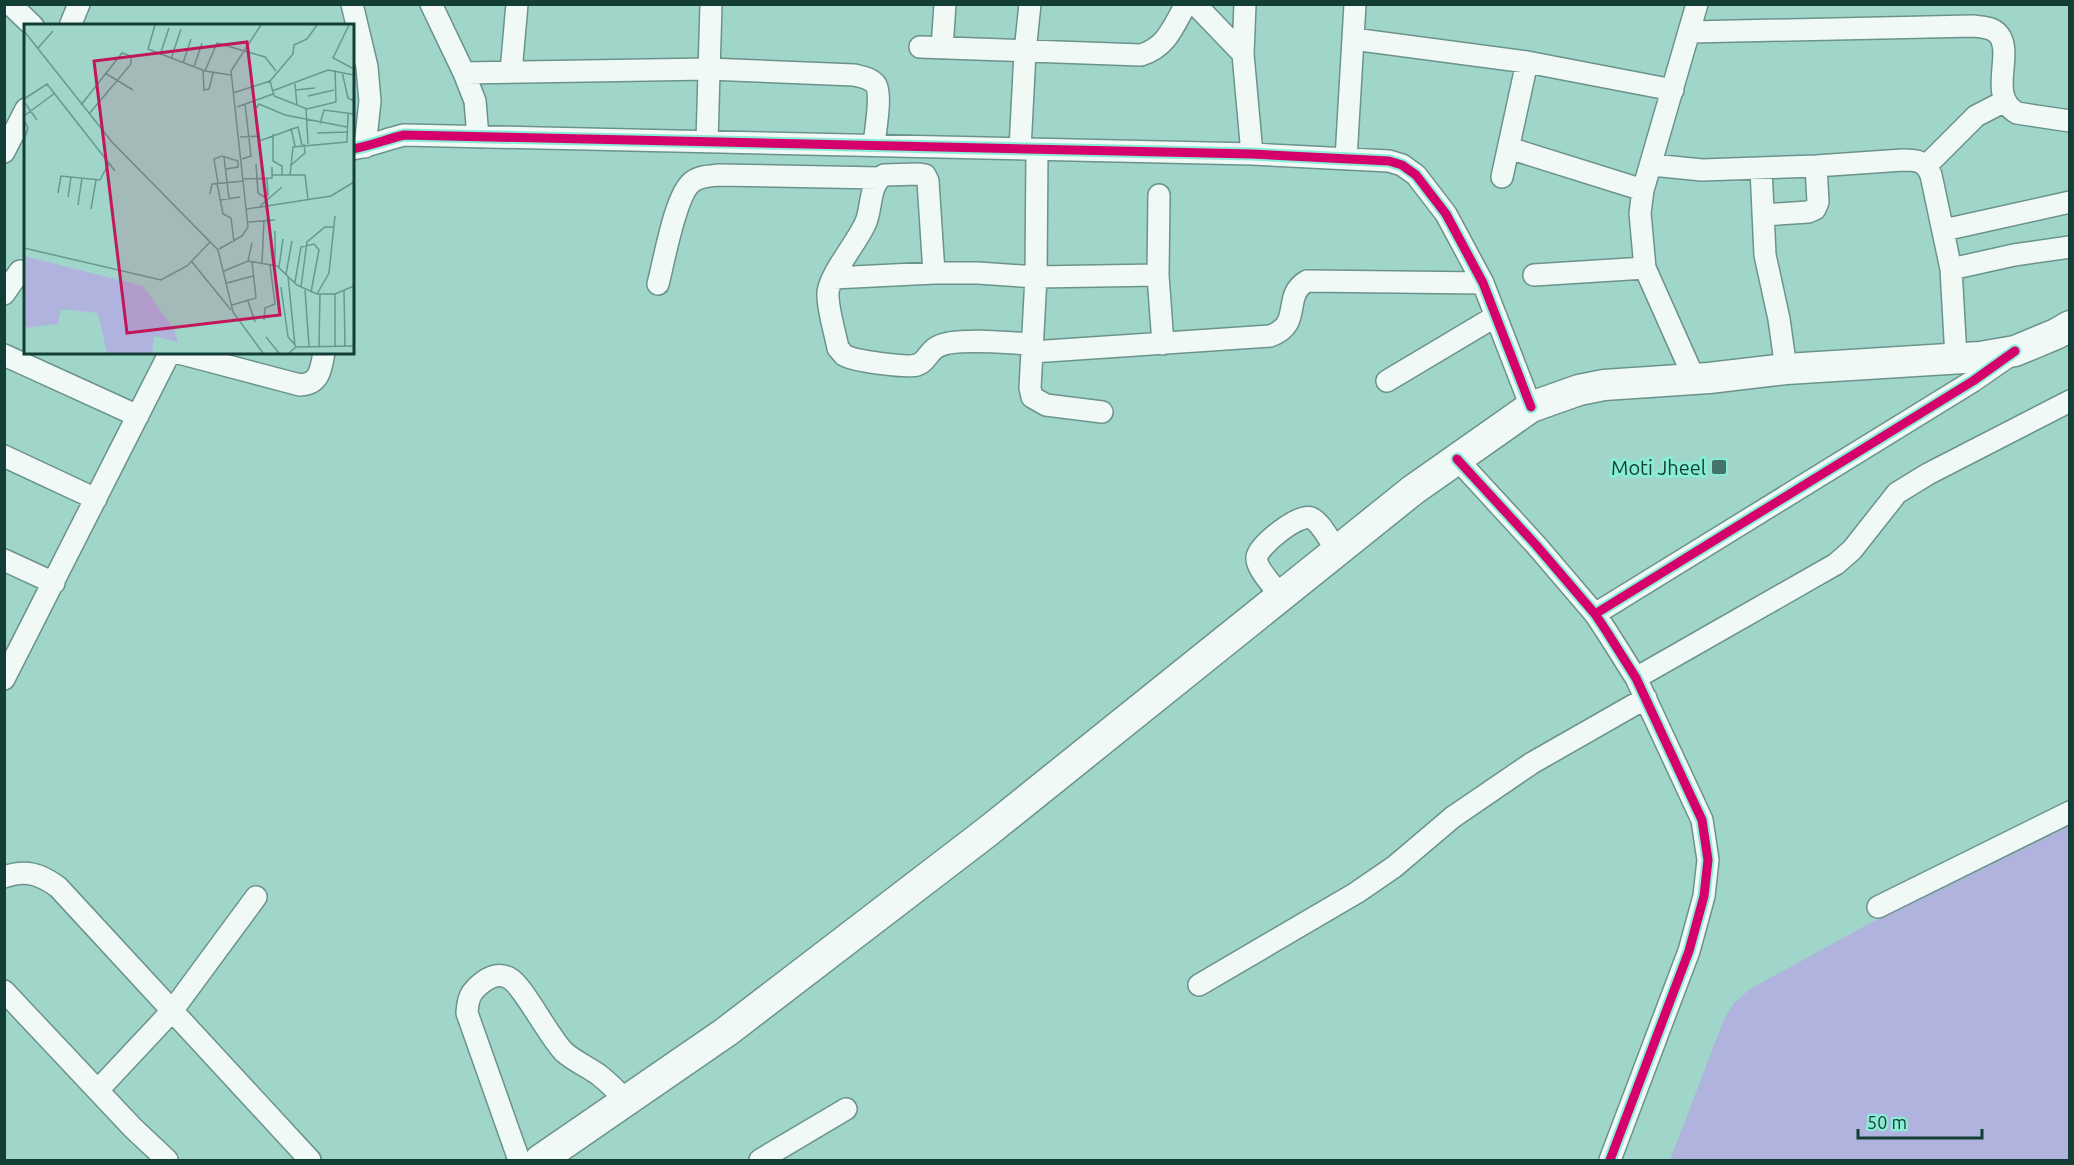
<svg xmlns="http://www.w3.org/2000/svg" width="2074" height="1165" viewBox="0 0 2074 1165" font-family="Ubuntu,sans-serif">
	<rect width="100%" height="100%" fill="#9fd6c9"/>
	<path fill="#b0b3de" d="M2069 821V1160H1670L1724 1019 1734 1003 1750 989 1914 899Z"/>
	<g fill="none" stroke-linecap="round" stroke-linejoin="round">
		<g stroke="#6b938a" stroke-width="24">
			<path id="minor" d="M10 4 33 26
				M352 4 367 67 370 101 365 147
				M431 4 464 73 475 101 478 137
				M1195 4 1243 54
				M1245 4 1243 54 1252 154
				M70 26 79 4
				M1690 32 1973 26C1982 27 1993 27 1999 35 2014 55 1987 96 2017 113L2070 121
				M1353 39 1527 62 1673 90
				M920 47 1141 55C1167 47 1173 27 1186 4
				M942 48 945 4
				M511 72 517 4
				M464 73 709 69 854 75C862 77 871 78 876 85 882 96 875 132 874 145
				M707 141 711 4
				M1509 148 1643 190
				M352 149C370 146 387 139 404 135L1252 154 1389 161 1402 165 1416 175 1446 214 1483 283 1531 407
				M1020 149 1025 52 1030 4
				M1037 150 1036 277 1030 388 1032 397 1046 405 1102 412
				M4 152 26 109
				M1346 159 1355 4
				M1652 165 1702 170 1816 166 1903 160C1918 160 1925 161 1931 175L1951 269 1956 357
				M1927 165 1976 116 2005 101
				M1761 168 1765 255 1779 319 1786 369
				M1502 177 1527 62
				M1159 195 1158 275 1163 344
				M1763 215 1808 212 1815 209 1818 202 1816 166
				M1944 230 2070 202
				M1951 269 2014 255 2070 247
				M934 273 928 181 925 175 919 174 884 175C869 184 872 207 866 222 857 243 831 272 828 292 827 308 835 332 838 348 840 350 842 353 844 355 853 361 906 368 917 365 930 361 926 347 949 343 976 339 1006 343 1032 344
				M1534 275 1645 268
				M833 278 934 273H978L1036 277 1158 275
				M658 284C664 262 675 195 692 182 700 176 709 176 719 175L879 178
				M4 294 20 271
				M175 352 300 385C320 384 321 369 324 352
				M1032 352 1270 336C1304 324 1281 296 1307 281L1483 283
				M4 355 138 416
				M1694 378 1645 268 1640 213 1643 190 1697 4
				M1387 381 1496 316
				M4 456 96 499
				M1457 459 1536 545 1595 614 1607 632 1636 678 1702 820 1708 860 1704 896 1689 951 1610 1160
				M4 560 54 583
				M1281 596C1274 587 1255 567 1257 557 1259 545 1299 513 1311 518 1322 523 1330 542 1337 551
				M1595 614 1973 381 2012 354
				M1636 678 1836 564 1852 550 1897 493 1928 474 2070 401
				M4 679 170 352
				M4 877C26 869 40 874 58 887L310 1160
				M1878 907 2070 812
				M1199 985 1356 893 1394 867 1453 817 1532 763 1646 698
				M4 991 133 1128 167 1160
				M98 1090 172 1011 256 897
				M519 1160 467 1013C468 998 470 992 483 982 491 976 499 973 509 978 523 985 548 1036 564 1052 574 1061 588 1067 599 1075 609 1083 618 1092 626 1101
				M760 1160 846 1109"/>
		</g>
		<g stroke="#6b938a" stroke-width="33">
			<path id="highway" d="M540 1160 726 1032 987 832 1413 490 1531 407 1579 390 1604 385 1709 378 1786 369 1980 357 2015 351 2056 334 2070 326"/>
		</g>
		<use href="#minor" stroke="#f1f9f7" stroke-width="21"/>
		<use href="#highway" stroke="#f1f9f7" stroke-width="30"/>
		<g stroke="#89ecd5" stroke-width="13">
			<path id="cycleway" d="M352 149C370 146 387 139 404 135L1252 154 1389 161 1402 165 1416 175 1446 214 1483 283 1531 407
				M1457 459 1536 545 1595 614 1607 632 1636 678 1702 820 1708 860 1704 896 1689 951 1610 1160
				M1595 614 1973 381 2015 351"/>
		</g>
		<use href="#cycleway" stroke="#d6006c" stroke-width="9"/>
	</g>
	<rect fill="#447369" stroke="#89ecd5" stroke-width="2" x="1711" y="459" width="16" height="16" rx="3"/>
	<g text-anchor="middle" dominant-baseline="central" stroke-width="6" stroke-linejoin="round" paint-order="stroke">
		<g font-size="20" fill="#133e35" stroke="#89ecd5" text-anchor="end">
			<text x="1706" y="467">Moti Jheel</text>
		</g>
	</g>
	<g transform="translate(24 24)">
		<rect width="330" height="330" fill="#9fd6c9"/>
		<path d="M0 232 119 262 151 307 154 318 130 312 128 329H83L74 289 37 285 34 300 0 304Z" fill="#b0b3de"/>
		<path fill="none" stroke="#67998e" stroke-width="1.5" d="M131 1 124 25 181 47 207 51M325 1 309 34 330 45M0 7 88 118 194 226 209 288 239 329M14 24 29 7M136 31 145 4M147 35 157 5M159 39 167 15M170 43 178 19M179 46 180 66 185 65 189 49M181 47 193 19 241 33 252 47M318 48 324 74 330 77M81 49 109 66M246 57 250 72 283 85 312 78 311 46M271 60 273 81M272 66 291 64M248 67 304 46 330 51M209 69 246 57 269 30 270 21 283 15 293 1M284 72 310 66M0 75 23 60 91 147M1 79 13 96M57 81 98 29 107 32V40L65 90M213 83 249 70M282 85 284 120M0 92 31 69M0 96 4 104 0 116M296 100 300 86 330 90M267 104 271 122M293 109 324 108M249 110V137L258 142V151M216 113 235 112M235 117 274 103 278 121M200 133 205 175M218 135 227 132 221 80M237 135 231 86 235 80 261 91 323 103M232 140 234 169 242 174M266 142 281 129 280 120M248 151H281L284 176M266 151 269 123 323 118 324 90M243 154 244 172M220 155 248 154V143M193 159 199 190 207 194 210 218M194 159 190 135 198 132 214 137V143L202 145M34 169 37 152 76 156 85 139M186 170 188 160 220 157M44 173 47 153M196 176 216 173M54 181 58 154M236 182 258 163M67 185 72 156M223 185 307 172 330 158M224 198 251 196M251 207V241M0 224 137 256 163 242 186 218M195 225 218 212 224 203 207 47 237 1M224 237 228 219M168 238 207 286M238 239 240 196M255 243 259 215M200 247 224 237 253 242 273 261 293 270H311L330 262M262 250 268 217M264 252 271 322M271 258 277 223 290 220 295 226 287 268M203 259 229 252M257 263 264 313 272 322M277 263 283 218 301 203H310M281 266 285 322M320 267 321 322M293 270 305 249 311 192M311 270V322M224 277 231 298M208 281 232 274 228 238M240 296 241 284 251 280 246 241M242 313 255 329M295 322 296 270M265 329 272 323 330 322"/>
		<path fill="#c2185b" fill-opacity="0.15" stroke="#c2185b" stroke-width="3" d="M223 18 256 291 103 309 70 37Z"/>
		<rect width="330" height="330" fill="none" stroke="#133e35" stroke-width="3"/>
	</g>
	<rect width="2074" height="1165" fill="none" stroke="#133e35" stroke-width="12"/>
	<path d="M1858 1129v9h124v-9" fill="none" stroke="#133e35" stroke-width="3"/>
	<text x="1867" y="1129" font-size="18" fill="#133e35" stroke="#89ecd5" stroke-width="4.5" paint-order="stroke">50 m</text>
</svg>
